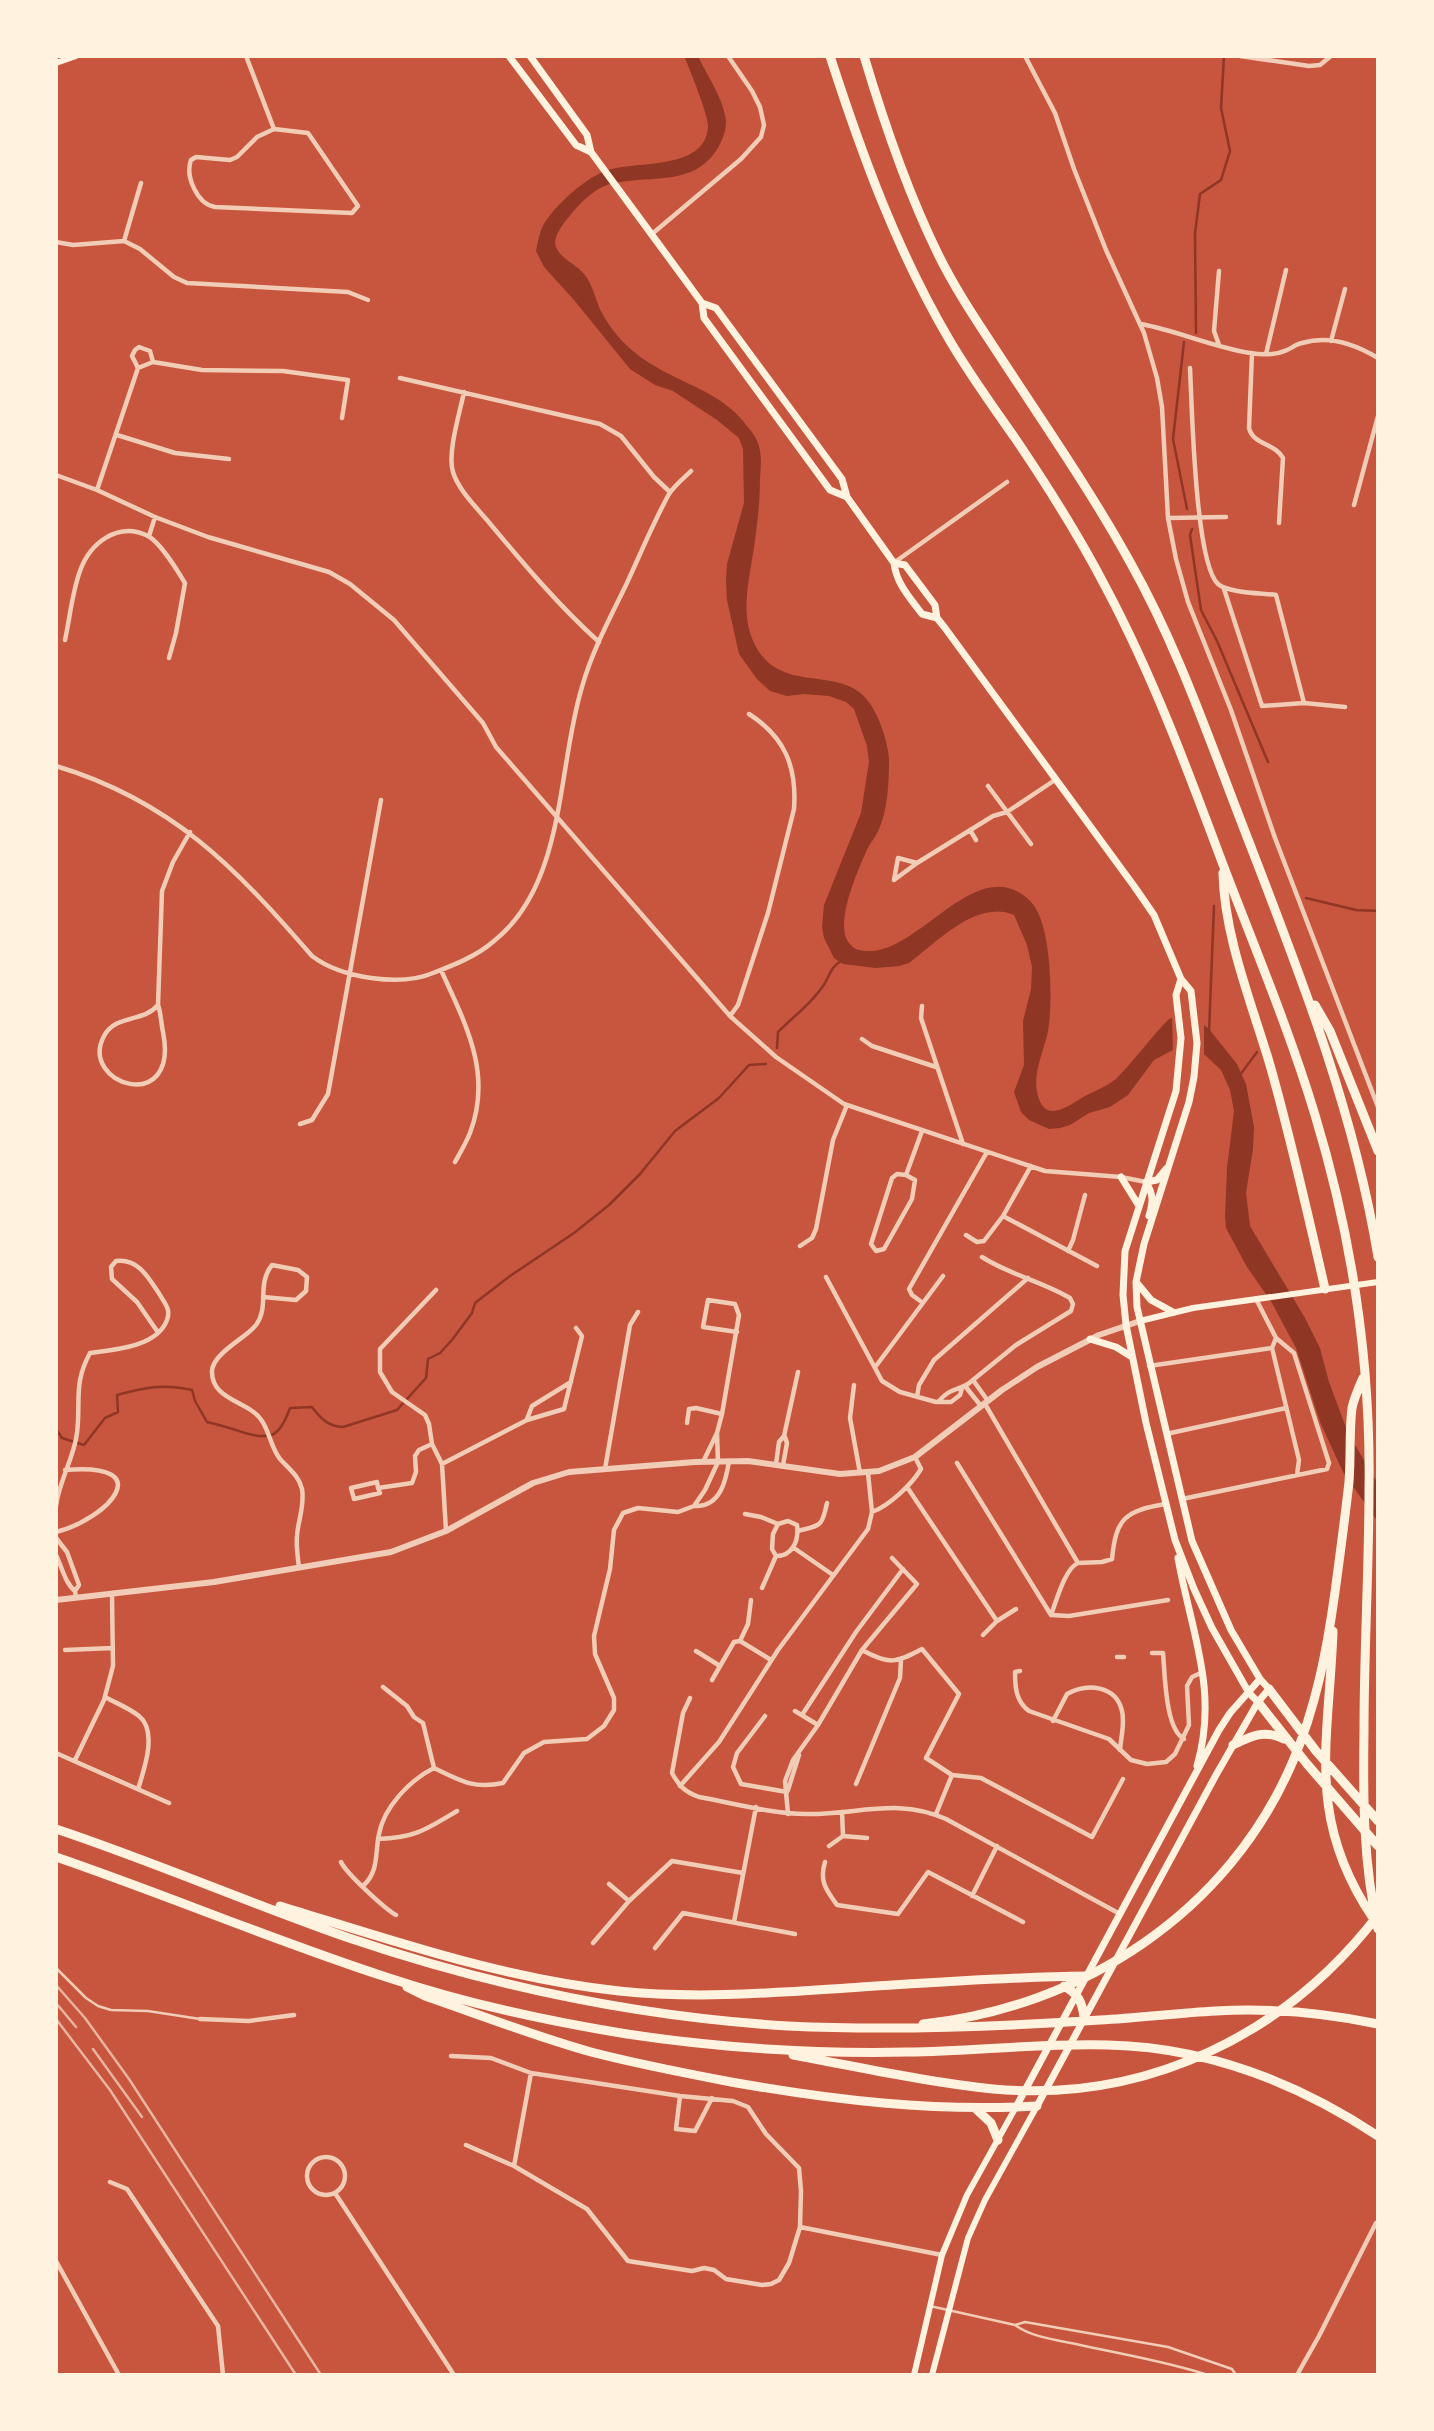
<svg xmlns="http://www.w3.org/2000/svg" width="1434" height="2431" viewBox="0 0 1434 2431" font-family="Barlow,sans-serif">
	<rect width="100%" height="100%" fill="#c8553d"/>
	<path fill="#8f3625" d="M684 56H698C708 78 723 97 726 121 726 131 723 138 719 146 696 187 653 175 615 183 597 186 584 199 572 213 566 220 555 233 555 243 557 258 577 264 585 275 592 284 595 297 599 307 610 331 630 352 653 365 683 384 719 392 743 421 748 428 755 434 758 443 762 454 761 466 760 478 760 499 758 519 755 540 751 574 738 612 755 645 785 702 851 655 877 716 883 729 888 745 889 759 889 781 888 809 879 829 876 837 869 844 866 852 857 872 833 927 850 944 855 950 858 950 866 951 920 955 978 848 1031 902 1052 923 1053 1003 1048 1031 1044 1051 1033 1072 1037 1092 1044 1126 1068 1106 1085 1096 1095 1091 1107 1086 1116 1079 1133 1062 1151 1037 1169 1019L1180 1016 1200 1022 1209 1029 1237 1064 1246 1084 1254 1127 1253 1149 1246 1193 1250 1226 1305 1318 1320 1348 1329 1382 1348 1433 1378 1484V1522L1343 1472 1320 1422 1296 1348 1272 1303 1247 1267 1226 1228 1225 1217 1227 1168 1234 1111 1230 1090 1221 1070 1205 1055 1195 1051 1173 1050 1154 1060 1128 1095 1110 1107 1089 1113 1070 1125 1060 1128 1049 1129 1029 1120 1021 1112 1014 1092 1024 1065 1023 1021 1031 989 1032 967 1027 945 1014 915C977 899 937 942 909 963L899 966 876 968 843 964 834 958 824 938 822 927 824 905 861 813 869 762 867 746 854 709 846 702 829 696 804 694 787 696 770 691 757 679 739 654 727 600 726 581 727 564 744 503 743 449 739 438 717 420 673 391 655 385 630 369 574 300 544 267 536 251C537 244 539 237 541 230 549 210 583 180 603 172 631 159 705 173 708 127 709 117 689 67 684 56Z"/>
	<path fill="#c8553d" d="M1180 1013 1204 1021V1058L1184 1052 1173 1054 1172 1015Z"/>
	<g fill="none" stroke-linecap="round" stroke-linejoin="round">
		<path stroke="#8f3625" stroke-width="2.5" d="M1196 333 1195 233 1200 194 1221 180 1230 151 1221 108 1224 56
			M1184 342 1173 439 1187 509
			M1192 529 1190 535 1201 610 1217 641 1268 762
			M1306 898 1356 910 1378 911
			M1209 1032 1214 906
			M777 1048 778 1032C794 1016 813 1002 825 983 830 974 832 966 841 961
			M1240 1075 1257 1052
			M56 1429 62 1438 84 1445 105 1418 118 1412 117 1395C146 1387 162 1384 192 1390L195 1401 207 1422C220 1425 233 1429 245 1433 273 1441 280 1435 290 1408L312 1407C320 1418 329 1427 343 1427L397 1410 426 1378 428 1359 440 1353 452 1340 472 1313 475 1303 510 1276 574 1233 609 1205 640 1174 675 1131 719 1098 749 1065 766 1064"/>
		<path stroke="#f1ccb7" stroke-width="2.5" d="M56 1968 86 1998 98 2006 111 2010 148 2011 200 2019
			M930 2306 1015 2325C1031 2337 1056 2340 1076 2344 1120 2354 1165 2361 1208 2375
			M1015 2325 1025 2322 1168 2347 1232 2369 1236 2375"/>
		<path stroke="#f1ccb7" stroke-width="4.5" d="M246 56 274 129 257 137 237 157 230 160 196 157 191 160C185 176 197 204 215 207L352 213 358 206 308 133 274 129
			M1025 56 1055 113 1074 169 1106 250 1144 333 1157 378 1162 407 1168 518 1176 559 1188 602 1231 710 1275 838 1378 1107
			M1240 56 1309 66 1320 65 1331 56
			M652 234 741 159 761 137 764 125 760 107 752 91 728 56
			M124 241 141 183
			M56 242 73 245 124 241 140 249 174 277 187 283 348 292 368 300
			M1219 271 1214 331 1219 345
			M1141 324C1178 331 1213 347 1250 353 1262 355 1276 355 1287 350 1292 348 1296 344 1302 343 1328 335 1355 344 1378 358
			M1331 341 1345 289
			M1252 353 1249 428C1253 445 1275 443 1283 458L1279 523
			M1266 354 1286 270
			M138 368 132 356 135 350 139 347 150 351 153 362
			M1190 368C1192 406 1195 563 1218 584 1228 593 1262 593 1276 595L1304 703
			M400 378 600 424 621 436 654 477 670 492
			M464 392C460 412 447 453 453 472 458 489 475 506 487 520 522 562 558 605 599 642
			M117 435 175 453 229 459
			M56 475 97 490 155 517 208 537 329 572 350 584 394 620 483 723 496 747 730 1016 776 1057 844 1104 1045 1171 1121 1177 1146 1182
			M97 490 138 368 153 362 202 370 283 371 348 380 342 418
			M1354 505 1378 416
			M1168 518 1226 517
			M149 536 155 517
			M895 562 1007 482
			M1224 589 1262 706 1304 703 1345 707
			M65 640C70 617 72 593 80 571 90 543 118 521 148 536 161 543 177 570 185 583L176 633 169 658
			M56 766C172 801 235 867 312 956 341 978 400 987 433 973 454 965 477 956 494 941 566 884 557 768 582 687 592 651 610 618 626 585 640 555 653 523 669 494 675 485 684 478 691 471
			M988 786 1031 844
			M970 830 976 840
			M917 863 898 858 894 880 917 863 993 816 1007 812 1055 780
			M441 970C465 1023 493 1073 470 1133 466 1143 460 1153 455 1162
			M158 1005C161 1013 161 1023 163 1032 180 1116 78 1085 104 1036 116 1014 143 1023 158 1005Z
			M158 1005 162 891 173 862 190 832
			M922 1006 921 1018 963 1144
			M730 1016 738 1005 768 913 794 809C797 767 785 737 749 714
			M862 1039 872 1046 936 1067
			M300 1124 312 1120 328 1094 381 800
			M906 1175 897 1174 892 1178 871 1244 876 1251 884 1249 912 1199 915 1180 906 1175 922 1131
			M1003 1216 1097 1266
			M966 1235 977 1242 984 1241 1003 1216 1031 1166
			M800 1246 812 1238 816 1229 833 1140 847 1105
			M1068 1251 1073 1240 1085 1195
			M826 1277 882 1381 900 1392 936 1402H951L960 1395 962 1388
			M436 1290 380 1349V1372L392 1392 425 1415 429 1424 432 1444 442 1464 446 1531
			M263 1297 296 1300 306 1291 307 1277 298 1270 272 1265C256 1285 270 1306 256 1325 246 1338 213 1353 212 1371 211 1401 250 1401 262 1421 270 1433 271 1448 280 1459 289 1469 299 1476 302 1489 305 1505 298 1520 297 1536 296 1547 298 1558 299 1568
			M923 1303 912 1295 909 1289 987 1152
			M1276 1338 1272 1348 1299 1460 1297 1475
			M876 1366 943 1276
			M1149 1366 1272 1348
			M973 1380 988 1401
			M854 1385 850 1418 860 1473
			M965 1386 981 1406
			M917 1397 919 1385 934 1360 1028 1278
			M939 1401C950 1388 957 1391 968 1384L1016 1345 1071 1311 1073 1304 1070 1298C1041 1281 1010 1275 982 1257
			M985 1404 1078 1563 1102 1562 1112 1559C1116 1518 1125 1511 1165 1504
			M527 1419 532 1406 571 1382
			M687 1423 689 1409 696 1408 722 1414
			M1166 1434 1286 1408
			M703 1462 717 1433 722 1414 739 1315 735 1304 708 1300 703 1327 737 1332
			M957 1463 1051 1615 1069 1616 1168 1600
			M442 1464 527 1420 564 1409 582 1336 576 1328
			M776 1464 779 1442 784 1436 798 1372
			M783 1465 787 1443 785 1437
			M605 1469 630 1325 638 1312
			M907 1487 997 1621
			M378 1488 380 1493 354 1499 351 1488 377 1482 378 1488 412 1483 416 1472 415 1456 419 1450 432 1444
			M1182 1499 1327 1469 1329 1463 1294 1353 1276 1338 1256 1299
			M56 1506C59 1481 74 1458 77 1433 81 1401 73 1384 90 1353 114 1350 157 1347 167 1320 171 1309 165 1304 160 1295 149 1279 139 1258 116 1261L111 1267 112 1279 137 1302 157 1331
			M695 1506C720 1507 726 1481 729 1461
			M872 1512C889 1506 912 1484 921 1469L915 1457
			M745 1514 761 1517 778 1524
			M798 1531C821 1525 822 1527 827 1503
			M56 1532C108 1519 160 1462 65 1470
			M56 1538 67 1552 79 1585 75 1591 76 1598
			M794 1548 833 1575
			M56 1555C62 1567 65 1583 75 1591
			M762 1588 776 1556 772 1549 773 1534 778 1524 788 1521 797 1525C799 1540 793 1556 776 1556
			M1051 1615C1056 1602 1065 1568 1078 1563
			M983 1635 997 1621 1016 1609
			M740 1641 748 1624 751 1600
			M65 1650 113 1648
			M862 1650C889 1665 896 1663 922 1649L959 1694 926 1758 952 1775 981 1778 1092 1837 1123 1779
			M696 1651 720 1666
			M1152 1653H1163C1165 1674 1165 1729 1184 1739
			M1117 1657H1124
			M1020 1671 1015 1672C1015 1688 1016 1701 1029 1711L1109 1739 1131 1760 1147 1764 1166 1762 1175 1754 1189 1725 1187 1686 1192 1677 1203 1672
			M712 1680 734 1642 740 1641 771 1660
			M383 1687 407 1706 414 1717 423 1723 434 1768C461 1781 473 1789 503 1783L524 1753 544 1742 587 1739 604 1726 614 1710V1698L595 1654 594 1636 610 1569 614 1530 623 1513 638 1508 678 1512 694 1506 705 1490 718 1462 717 1433
			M105 1697C116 1703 129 1708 139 1716 158 1731 144 1770 138 1789
			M690 1698 683 1713 672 1773C679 1786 685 1792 699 1797 733 1803 772 1814 806 1814 857 1815 897 1797 946 1819L1120 1914
			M795 1711 818 1725
			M802 1715 856 1632 903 1569
			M765 1716 737 1753 733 1767 741 1784 787 1792
			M1053 1721 1067 1694C1087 1683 1116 1685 1122 1711 1125 1723 1121 1737 1120 1750
			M56 1753 169 1803
			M75 1760 104 1700 113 1666 112 1595
			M856 1784 900 1678 901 1660
			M680 1786 719 1742 778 1650 868 1529 872 1512 868 1473
			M788 1790 799 1755
			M788 1814 785 1781 793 1760 818 1725 862 1650 917 1584 892 1558
			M936 1814 952 1775
			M843 1836 867 1838
			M378 1839C415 1838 427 1829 457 1811
			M829 1846 843 1836 842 1812
			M341 1862C346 1873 385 1909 396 1915
			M825 1862C819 1881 826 1890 837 1905L898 1914 928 1872 1023 1922
			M609 1884 629 1901
			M364 1885C379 1871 375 1852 379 1834 384 1807 410 1780 434 1768
			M972 1896 997 1846
			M734 1922 756 1807
			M593 1943 629 1901 672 1861 743 1873
			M655 1948 683 1913 795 1934
			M200 2019 249 2021 294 2015
			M451 2056 491 2058 531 2073 680 2096 733 2101 748 2107 766 2134 799 2168 801 2191 800 2227 789 2263 779 2280 771 2284 762 2285 726 2279 714 2270 704 2268 692 2271 628 2261 587 2209 514 2166 466 2145
			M680 2096 676 2129 695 2131 712 2098
			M307 2176a19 19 0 1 1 38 0a19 19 0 1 1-38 0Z
			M514 2166 531 2073
			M110 2182 127 2189 218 2326 223 2375
			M335 2193 454 2375
			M800 2227 942 2255
			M56 2261 119 2375
			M1297 2375 1319 2336 1376 2223"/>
		<path stroke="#f1ccb7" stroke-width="6" d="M56 1600 214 1582 391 1552 446 1531 533 1483 569 1472 695 1462 748 1461 840 1474 879 1471 915 1457 1002 1390 1037 1367 1099 1335 1140 1321"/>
		<path stroke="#fff3e0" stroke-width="6" d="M56 63 76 56
			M1140 1321 1193 1308 1378 1282
			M914 2375 942 2255 967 2195 1016 2107
			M932 2375 968 2238 985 2200 1037 2106"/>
		<path stroke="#fff3e0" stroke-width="7" d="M509 56 576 145 591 152 702 303 716 308 842 479 847 497 894 563C896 583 910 598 922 614L937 618
			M530 56 587 135 591 152
			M702 303 704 318 830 490 847 497
			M894 563 905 565 935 605 937 618 945 628 1134 886 1154 915 1181 979 1191 991 1197 1043 1194 1077 1189 1102 1144 1244 1136 1282 1137 1307 1192 1541 1231 1630 1260 1679 1269 1689 1258 1702 1216 1775 1037 2106
			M1181 979 1176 995 1181 1038 1176 1091 1125 1251 1123 1295 1126 1325 1146 1423 1175 1540 1194 1589 1212 1628 1249 1693 1258 1702
			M1121 1177 1139 1206
			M1149 1216C1153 1202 1154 1195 1146 1182L1157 1180 1166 1169
			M1137 1283 1151 1300 1173 1312
			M1090 1339 1116 1347 1132 1357
			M1178 1558C1191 1632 1219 1690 1197 1766
			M1016 2107 1219 1730 1230 1713 1260 1679"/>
		<path stroke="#fff3e0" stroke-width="9" d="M830 56C862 155 897 251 950 341 970 375 994 408 1017 441 1048 487 1079 536 1105 586 1152 674 1187 768 1222 862 1254 946 1289 1029 1315 1115 1352 1237 1371 1363 1369 1490 1369 1570 1364 1650 1364 1730 1363 1796 1363 1864 1378 1929
			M864 56C884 123 907 191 938 254 957 293 983 330 1007 367 1049 431 1093 495 1130 562 1178 647 1209 739 1244 829 1298 969 1354 1109 1378 1257
			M1223 873C1224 936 1252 1004 1270 1065 1291 1139 1308 1214 1325 1289
			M1315 1005 1330 1031 1378 1151
			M1333 1631C1329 1742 1305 1818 1373 1918
			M1269 1689 1316 1751 1378 1821
			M1258 1702 1307 1764 1378 1846
			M1233 1745C1251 1736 1265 1729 1284 1739
			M56 1829C155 1862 251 1904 349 1938 491 1986 638 2017 788 2026 892 2031 996 2027 1100 2020 1139 2018 1177 2013 1216 2011 1269 2008 1326 2013 1378 2024
			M56 1857C167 1895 275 1941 386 1977 464 2003 546 2021 627 2034 720 2048 814 2054 908 2052 975 2051 1041 2043 1108 2045 1206 2047 1296 2082 1378 2136
			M280 1906C391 1940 504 1979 619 1991 695 1999 771 1993 847 1988 927 1983 1006 1977 1086 1976
			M1064 1986C1078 1994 1082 2001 1084 2017
			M407 1987 425 1996C480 2015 534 2036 591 2052 637 2064 684 2073 731 2082 833 2100 933 2112 1037 2106
			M923 2024C1083 2007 1229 1912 1293 1761 1316 1707 1327 1650 1335 1592 1340 1555 1345 1518 1349 1482 1351 1457 1349 1432 1352 1408 1354 1398 1359 1387 1363 1378
			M793 2055C859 2067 926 2082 993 2089 1146 2103 1286 2035 1378 1915
			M975 2108 991 2123 998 2140"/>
		<path stroke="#e9b49f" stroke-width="2.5" d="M56 1985 85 2018 129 2079 321 2375
			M56 2003 76 2027
			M56 2019 110 2090 296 2375
			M93 2049 142 2117"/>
	</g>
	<rect width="1434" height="2431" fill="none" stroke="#fff3e0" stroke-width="116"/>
</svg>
